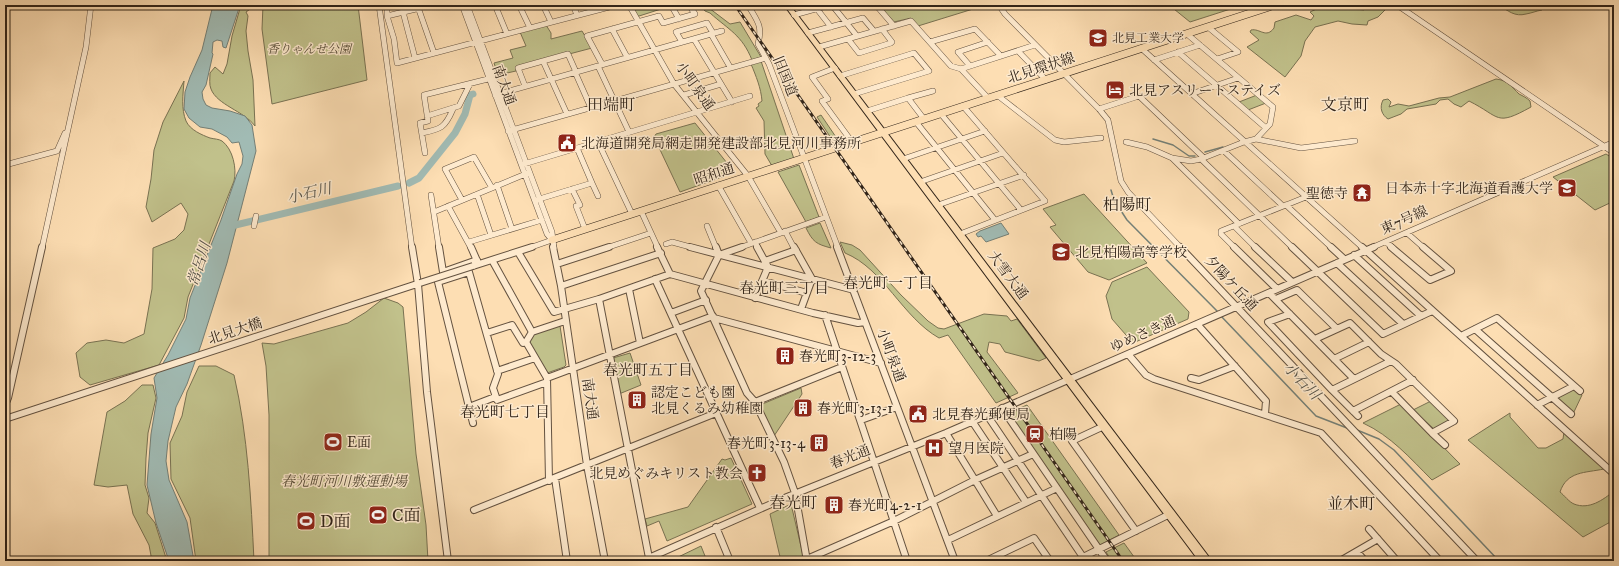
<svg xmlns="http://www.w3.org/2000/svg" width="1619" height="566" viewBox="0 0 1619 566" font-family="'IM FELL Great Primer','Noto Serif JP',serif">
	<rect width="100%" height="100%" fill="#fddeb3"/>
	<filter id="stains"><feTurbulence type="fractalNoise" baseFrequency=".005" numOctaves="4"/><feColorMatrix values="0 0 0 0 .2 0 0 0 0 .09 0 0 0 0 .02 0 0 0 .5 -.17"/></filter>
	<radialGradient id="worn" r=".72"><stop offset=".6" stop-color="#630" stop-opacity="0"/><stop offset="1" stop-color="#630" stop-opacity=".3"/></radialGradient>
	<path fill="#c1c18b" stroke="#797252" d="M241 5H256L246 12 248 16 246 31 248 51 253 80 255 126C244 111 217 105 211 89 209 85 210 78 210 73L215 67 223 74 227 64 232 36Z
		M263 5H358L367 80 272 104 262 29Z
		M649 5H659L661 9 636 17 632 11Z
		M700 5H705L730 24 740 22 761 57 752 60C742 35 729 30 710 13L705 11Z
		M879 5H986L918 26 911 18 894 22Z
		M1169 5H1243L1190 22Z
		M1325 5 1330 7 1332 5C1340 5 1341 7 1348 9 1353 10 1358 9 1364 10V7C1374 11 1379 4 1389 6L1378 17 1368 21 1367 25 1352 24 1338 21 1315 27 1305 41 1301 56 1285 77 1247 47 1259 40 1250 32 1251 30C1260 28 1266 39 1274 28L1275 22 1296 15 1311 20 1314 16 1310 12Z
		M1499 5H1546L1542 10C1536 11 1532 13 1526 14 1515 17 1508 11 1499 5Z
		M546 25 551 33V39L582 31 592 48 516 68V71L498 75 494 63 513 58 510 50 526 46 520 32Z
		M761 61 794 159 772 166 765 154 764 121 756 108 759 106 758 104 762 101C761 88 756 76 751 64Z
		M1496 79C1507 80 1512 87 1519 94 1523 96 1527 98 1530 101L1531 107C1495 127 1501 117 1469 101L1461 107 1454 104 1448 99 1440 100 1436 104 1407 109 1401 114 1388 119C1382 115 1379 108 1383 100L1388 99 1391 102 1389 107 1398 104 1409 106 1439 98 1450 97Z
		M184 81C183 94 181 109 186 121 190 130 202 135 210 138 214 139 219 139 222 141 233 149 237 169 234 181L188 297 184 318 159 365 90 385 80 377 76 353 87 343 106 340 124 343 144 334 152 289 153 248 175 239 184 230 188 214 181 203 152 222 146 207 151 179 154 150 163 122Z
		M1257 95 1266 103 1248 110 1239 102Z
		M821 115 840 143 835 144 817 117Z
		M695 123 731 168 725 176 680 192 654 137 656 134Z
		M1606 154 1614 159V201L1595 210 1553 177Z
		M799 165 819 217 806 222 778 172Z
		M1084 194 1147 263 1109 280 1088 272 1050 227 1056 225 1043 209Z
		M820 223 831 248C816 244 813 242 806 228Z
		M840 242 852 245 860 250 901 295 928 321 938 328 944 329 984 314 1007 316 1011 321 1017 319 1046 358 1039 361 1005 352 1000 344 989 342 987 352 1018 393 996 403 948 335 939 338C902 317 884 269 845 253Z
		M1147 267 1189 312 1188 319 1133 343 1112 319 1106 296 1112 282Z
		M384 298 398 303 403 307 416 454 426 525 428 561H269V415L266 366 262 343 274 344 348 323 366 312Z
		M557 326H560L566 365 564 367 547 373 529 341 534 334Z
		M630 353 641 385 619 394 613 358Z
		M199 366H216L234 375C248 436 251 499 254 561H196L190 518 171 479 170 443 182 416 187 392Z
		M142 385H153L156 398 148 433 146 458 145 485 149 498 147 513 155 523 167 561H152L149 545 133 514 127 485 108 487 94 485 107 412 125 401Z
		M801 388 802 394 774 436 760 405Z
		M1574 389 1582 395 1573 414 1557 398Z
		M1431 401 1450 421 1434 429 1413 410Z
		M1401 404 1460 464 1432 480C1410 458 1391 436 1363 423Z
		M1027 405 1119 535 1100 545 1008 413Z
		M1510 413V417L1538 448H1546L1563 439 1564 432 1604 469C1585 473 1567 471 1560 492 1564 495 1569 502 1574 504 1589 510 1603 500 1614 491V520L1583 537 1468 440Z
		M731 458 752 504 667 541 659 521 647 526 645 519 688 507 722 459 725 460Z
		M791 504 804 559V561H781L770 514Z
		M1124 543 1137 561H1112L1106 552Z
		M701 546 707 561H670Z"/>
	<path fill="#a1bbb4" stroke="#747f76" d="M213 5H240L226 48 223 47 222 41 217 40 213 42 212 53 213 54 206 85 202 92 203 99 206 105 212 108 230 111 245 116 252 125 256 151 227 263 201 345 187 384 176 407 168 441 166 461 169 480 187 522 194 561H169L156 523 147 485 151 434 157 398 154 378 168 355 186 319 190 298 221 220 237 174 242 164 243 156 239 142 232 143 227 137 212 129 200 127 189 118 184 109 185 92 190 77 202 50Z
		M1001 223 1009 234 986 242 981 236 978 237 976 234 980 231Z"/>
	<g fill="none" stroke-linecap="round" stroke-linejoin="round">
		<path stroke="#747f76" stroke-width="1.5" d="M1153 139 1173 145 1189 156H1195
			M1205 152 1223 147
			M1111 190 1114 200 1127 220 1218 312
			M1220 315 1316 416 1347 428
			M1357 430 1379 439 1394 450 1499 561"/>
		<path stroke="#a1bbb4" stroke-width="7" d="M409 183 419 178 455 133 465 114 470 95 473 94
			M227 227 398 186"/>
		<g stroke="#645240" stroke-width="6">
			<path id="minor-far1" d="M379 5 412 248
				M387 5V16L394 39 397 63 617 5
				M462 5 547 234 552 240
				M467 5 552 232 554 248
				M495 5 507 34
				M519 5 530 28
				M543 5 551 22
				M573 5 577 15
				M629 5 674 84 748 176 781 233
				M671 5 679 19
				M748 5C757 21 763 25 758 44L769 64 838 248
				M832 5 857 36
				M876 5 894 26
				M999 5 1005 14 1099 109 1108 120 1121 181 1128 192 1181 248
				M1397 5 1614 153
				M817 9 831 27
				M403 12 415 58
				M794 15 830 5
				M387 16 416 9 419 10 434 53
				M1208 27 1238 52 1217 59
				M612 29 627 57
				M808 33 863 18 874 31
				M711 34 722 31
				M694 39 732 102
				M848 39 859 53 891 43 892 42 882 29
				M682 42 676 32 707 23 713 33
				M930 42 975 29 1001 56
				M819 47 911 21 951 66 961 69 1035 45
				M1141 48 1363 248
				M1018 51 1046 80
				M1178 52 1266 128
				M1154 60 1200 45
				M543 61 567 114
				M602 64 587 36 659 16 663 23 695 14 689 5
				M598 66 629 132
				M970 66 958 52 988 42
				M835 68 812 77 828 99 822 101 852 142
				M961 69 988 98
				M575 72 591 108
				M840 76 914 53 929 71 854 94
				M525 86 518 68 568 54 576 72
				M1191 94 1238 78
				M495 95 711 34 730 67
				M684 95 721 84
				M997 95 1055 140 1064 142 1101 138
				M1099 109 1139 96 1204 158
				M867 111 908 98
				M941 114 1021 210
				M427 116 459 106 470 84
				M924 119 908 98 933 91
				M916 122 995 220
				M508 131 766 58
				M422 133C441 129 445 128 453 109
				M1256 139 1301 148 1355 141
				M598 142 632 214
				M1126 142 1147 147 1172 158 1191 161 1201 159 1244 142 1256 139 1270 124 1273 107 1187 34
				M1224 151 1283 206
				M425 153 420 123 428 121 424 95 492 78
				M1172 158 1239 224
				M903 159 985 131
				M1201 159 1293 248
				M524 164 750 96
				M5 165 57 151 65 133
				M920 182 1003 153
				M592 183 598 196
				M497 185 512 229
				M718 185 751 243
				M572 189 580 205 576 206 585 229
				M477 194 491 235
				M431 195 439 248
				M462 200 445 169 474 157 492 188
				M536 200 592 183 577 148
				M938 205 1024 175
				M1286 205 1332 248
				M448 206 471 248
				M641 211 658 248
				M434 212 528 173
				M254 226 256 216
				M707 226 716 248
				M1234 226 1256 248
				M785 231 794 248
				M1407 233 1424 248
				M960 234 1045 201 963 106
				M469 242 542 220
				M755 242 758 248
				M1386 242 1393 248
				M666 244 672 242 694 248
				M42 248 86 47 91 5
				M529 248 552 240
				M606 248 651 233
				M739 248 826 217
				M1235 248 1221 234V231L1306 197
				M1371 248 1614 142"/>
		</g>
		<g stroke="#645240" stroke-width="8">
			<path id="minor" d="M412 247 418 284 427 392 448 561
				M439 247 443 272 477 260
				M471 247 478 263
				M553 247 561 286 587 465 605 561
				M657 247 670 274 813 313 858 323 865 322
				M690 247 854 290
				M716 247 719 255
				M742 247 719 255 701 291 747 393 755 402 784 462 795 493 807 561
				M794 247 812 279 801 309
				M837 247 955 561
				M1180 247 1477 561
				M1234 247 1277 289
				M1255 247 1292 282
				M1292 247 1383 334 1432 311
				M1331 247 1344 259
				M1362 247 1614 474
				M1391 247 1430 280 1451 271 1423 247
				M518 252 554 312 599 299 670 274
				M1354 255 1421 316
				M492 260 532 332
				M765 261 796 250
				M1337 263 1403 324
				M557 264 609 247
				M473 266 532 247
				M655 279 760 508
				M763 281 807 293
				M561 286 661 253
				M629 289 640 343
				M1269 293 1354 379
				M755 298 768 267 757 247
				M599 299 649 558
				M1276 299 1297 290 1337 329
				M671 313 706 300
				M1290 314 1268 322 1332 390
				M825 315 907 561
				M714 318 881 363
				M1197 324 1266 401 1265 414
				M1475 329 1571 414
				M487 333 512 325 523 343 526 342 547 378 549 481
				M1461 336 1497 318 1580 391
				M1315 339 1350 323 1381 354 1396 364 1454 421 1432 433 1392 392
				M526 342 532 332 565 321
				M1128 354 1146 375 1154 379 1321 433 1440 561
				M1334 359 1369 342
				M497 371 535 358
				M547 378 713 316
				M1191 378 1199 380 1235 366
				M755 402 842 367
				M5 405 8 398 42 247
				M1537 405 1574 386
				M469 407 495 397
				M1002 408 1107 561
				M1353 411 1413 380
				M987 415 1083 557
				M1358 416 1332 390 1391 361
				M5 419 420 283
				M861 420 897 407
				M972 421 1026 502
				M473 423 438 282 469 272 498 374 493 388 497 400 547 382
				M1104 426 1072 441 1136 531
				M946 433 997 516
				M1432 433 1445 445
				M555 478 567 561
				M474 510 716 413
				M716 527 730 561
				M1369 529 1397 561
				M948 540 1057 488
				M1357 552 1365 561
				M807 559 894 521 975 480 1033 454
				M642 561 787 497 946 433 1374 247
				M986 561 1034 538 1050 561
				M1075 561 1170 514
				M1340 561 1378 539"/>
		</g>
		<g stroke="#312419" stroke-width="8">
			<path id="major" d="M552 240 1275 5"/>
		</g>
		<g stroke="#312419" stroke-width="2">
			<path id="highway" d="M784 5H790L1212 561H1199Z"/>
		</g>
		<use href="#minor-far1" stroke="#feeace" stroke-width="5"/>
		<use href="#minor" stroke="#feeace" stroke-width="6"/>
		<use href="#major" stroke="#fddeb3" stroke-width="7"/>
		<use href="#highway" fill="#fddeb3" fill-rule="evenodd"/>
		<g stroke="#312419" stroke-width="3">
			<path id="rail" d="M735 5 1123 561"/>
		</g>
		<use href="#rail" stroke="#feeace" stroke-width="1.5" stroke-dasharray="4" stroke-linecap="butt"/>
		<g stroke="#645240" stroke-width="8" stroke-linecap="butt">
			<path id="minor-bridge" d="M420 283 473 266"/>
		</g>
		<use href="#minor-bridge" stroke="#feeace" stroke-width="6"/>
	</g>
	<defs>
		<g id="university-square" transform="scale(1)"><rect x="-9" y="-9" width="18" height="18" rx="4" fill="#8f2418" stroke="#feeace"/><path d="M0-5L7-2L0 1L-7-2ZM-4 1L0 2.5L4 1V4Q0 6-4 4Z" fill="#fff"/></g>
		<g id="hotel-square" transform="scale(1)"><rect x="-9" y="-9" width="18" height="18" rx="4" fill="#8f2418" stroke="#feeace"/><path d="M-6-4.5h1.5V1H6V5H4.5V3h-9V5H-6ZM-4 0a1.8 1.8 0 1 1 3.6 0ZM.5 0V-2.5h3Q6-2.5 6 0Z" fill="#fff"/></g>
		<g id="civic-square" transform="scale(1)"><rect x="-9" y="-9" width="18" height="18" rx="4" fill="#8f2418" stroke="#feeace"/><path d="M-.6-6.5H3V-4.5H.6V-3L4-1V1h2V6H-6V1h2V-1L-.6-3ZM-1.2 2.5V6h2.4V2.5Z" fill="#fff"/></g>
		<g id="temple-square" transform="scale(1)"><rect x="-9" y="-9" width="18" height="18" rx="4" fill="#8f2418" stroke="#feeace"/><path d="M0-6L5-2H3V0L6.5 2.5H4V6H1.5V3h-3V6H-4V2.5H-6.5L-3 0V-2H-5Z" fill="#fff"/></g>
		<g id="school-square" transform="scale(1)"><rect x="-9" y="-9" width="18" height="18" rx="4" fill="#8f2418" stroke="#feeace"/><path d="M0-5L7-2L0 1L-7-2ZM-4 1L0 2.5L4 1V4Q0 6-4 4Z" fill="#fff"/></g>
		<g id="building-square" transform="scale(1)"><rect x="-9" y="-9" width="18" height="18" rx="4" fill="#8f2418" stroke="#feeace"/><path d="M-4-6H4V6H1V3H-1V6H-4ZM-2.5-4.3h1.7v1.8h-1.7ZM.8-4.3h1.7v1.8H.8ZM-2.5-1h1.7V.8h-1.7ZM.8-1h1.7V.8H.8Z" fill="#fff"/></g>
		<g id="station-square" transform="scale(1)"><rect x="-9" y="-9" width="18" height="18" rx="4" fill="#8f2418" stroke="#feeace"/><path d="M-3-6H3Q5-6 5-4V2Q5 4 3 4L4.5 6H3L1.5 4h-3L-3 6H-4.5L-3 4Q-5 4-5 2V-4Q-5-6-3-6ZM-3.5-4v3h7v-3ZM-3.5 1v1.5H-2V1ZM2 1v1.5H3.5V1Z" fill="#fff"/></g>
		<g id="stadium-square" transform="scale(1)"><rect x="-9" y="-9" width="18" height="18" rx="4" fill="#8f2418" stroke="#feeace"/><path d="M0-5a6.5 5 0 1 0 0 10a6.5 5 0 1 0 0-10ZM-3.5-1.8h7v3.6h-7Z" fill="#fff"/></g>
		<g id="hospital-square" transform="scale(1)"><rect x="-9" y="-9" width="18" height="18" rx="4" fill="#8f2418" stroke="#feeace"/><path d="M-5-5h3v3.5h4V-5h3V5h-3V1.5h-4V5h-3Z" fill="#fff"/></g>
		<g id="church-square" transform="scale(1)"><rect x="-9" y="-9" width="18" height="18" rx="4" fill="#8f2418" stroke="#feeace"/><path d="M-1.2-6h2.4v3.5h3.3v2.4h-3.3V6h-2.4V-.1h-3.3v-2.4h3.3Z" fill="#fff"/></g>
	</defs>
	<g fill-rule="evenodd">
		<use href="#university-square" x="1098" y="38"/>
		<use href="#hotel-square" x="1115" y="90"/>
		<use href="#civic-square" x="567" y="143"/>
		<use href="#university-square" x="1567" y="188"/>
		<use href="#temple-square" x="1362" y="193"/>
		<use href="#school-square" x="1061" y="252"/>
		<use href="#building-square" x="785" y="356"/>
		<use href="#building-square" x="637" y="400"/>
		<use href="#building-square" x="803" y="408"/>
		<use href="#civic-square" x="918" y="414"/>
		<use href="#station-square" x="1035" y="434"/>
		<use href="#stadium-square" x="333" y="442"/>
		<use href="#building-square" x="819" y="443"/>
		<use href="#hospital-square" x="934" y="448"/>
		<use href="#church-square" x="757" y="473"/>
		<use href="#building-square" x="834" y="505"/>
		<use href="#stadium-square" x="378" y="515"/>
		<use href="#stadium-square" x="306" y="521"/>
	</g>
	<g text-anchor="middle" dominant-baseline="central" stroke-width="3" stroke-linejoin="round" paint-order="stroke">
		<g font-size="12" fill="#312419" stroke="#feeace" text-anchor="start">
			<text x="1112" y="38">北見工業大学</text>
		</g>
		<g font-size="12" font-style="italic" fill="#554b36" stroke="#feeace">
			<text x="309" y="49">香りゃんせ公園</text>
		</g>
		<g font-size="14" fill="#312419" stroke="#feeace">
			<text transform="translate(1041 68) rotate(-18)">北見環状線</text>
			<text transform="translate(785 76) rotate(68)">旧国道</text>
			<text transform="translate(504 85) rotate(70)">南大通</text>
			<text transform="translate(695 86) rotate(54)">小町泉通</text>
			<text transform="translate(714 174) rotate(-18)">昭和通</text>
			<text transform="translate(1404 220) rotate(-24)">東7号線</text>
			<text transform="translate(1008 275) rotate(53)">大雪大通</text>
			<text transform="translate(1231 283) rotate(47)">夕陽ケ丘通</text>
			<text transform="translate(235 331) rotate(-18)">北見大橋</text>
			<text transform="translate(1143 334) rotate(-24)">ゆめさき通</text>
			<text transform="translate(891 355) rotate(69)">小町泉通</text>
			<text transform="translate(590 399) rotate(82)">南大通</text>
			<text transform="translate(850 457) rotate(-22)">春光通</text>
		</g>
		<g font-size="14" fill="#312419" stroke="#feeace" text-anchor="start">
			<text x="1129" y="90">北見アスリートステイズ</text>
			<text x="581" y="143">北海道開発局網走開発建設部北見河川事務所</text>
			<text x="1553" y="188" text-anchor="end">日本赤十字北海道看護大学</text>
			<text x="1348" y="193" text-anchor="end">聖徳寺</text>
			<text x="1075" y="252">北見柏陽高等学校</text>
			<text x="799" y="356">春光町3-12-3</text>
			<text x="651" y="392">認定こども園<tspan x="651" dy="16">北見くるみ幼稚園</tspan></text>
			<text x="817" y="408">春光町3-13-1</text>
			<text x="932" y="414">北見春光郵便局</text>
			<text x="1049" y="434">柏陽</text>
			<text x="347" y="442">E面</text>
			<text x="805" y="443" text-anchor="end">春光町3-13-4</text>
			<text x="948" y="448">望月医院</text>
			<text x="743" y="473" text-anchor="end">北見めぐみキリスト教会</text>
			<text x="848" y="505">春光町4-2-1</text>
		</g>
		<g font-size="14" font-style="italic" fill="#554b36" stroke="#feeace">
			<text x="344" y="481">春光町河川敷運動場</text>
		</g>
		<g font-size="15" font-style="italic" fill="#535148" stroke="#feeace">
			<text transform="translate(309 193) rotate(-13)">小石川</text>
			<text transform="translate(199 264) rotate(-72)">常呂川</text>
			<text transform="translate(1302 381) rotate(46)">小石川</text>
		</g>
		<g font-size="15" fill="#312419" stroke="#feeace">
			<text x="888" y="283">春光町一丁目</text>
			<text x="784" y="288">春光町三丁目</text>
			<text x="648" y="370">春光町五丁目</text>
			<text x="505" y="412">春光町七丁目</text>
		</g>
		<g font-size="16" fill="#312419" stroke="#feeace">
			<text x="611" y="104">田端町</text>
			<text x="1345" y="104">文京町</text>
			<text x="1127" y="204">柏陽町</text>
			<text x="793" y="502">春光町</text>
			<text x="1351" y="503">並木町</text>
		</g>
		<g font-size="17" fill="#312419" stroke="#feeace" text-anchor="start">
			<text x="392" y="515">C面</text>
			<text x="320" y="521">D面</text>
		</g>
	</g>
	<rect width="1619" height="566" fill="none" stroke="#fddeb3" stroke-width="20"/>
	<rect x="6" y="6" width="1607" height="554" fill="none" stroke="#312419" stroke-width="2"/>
	<rect x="10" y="10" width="1599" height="546" fill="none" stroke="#312419"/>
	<rect width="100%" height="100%" filter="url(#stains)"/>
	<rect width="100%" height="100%" fill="url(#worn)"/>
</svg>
